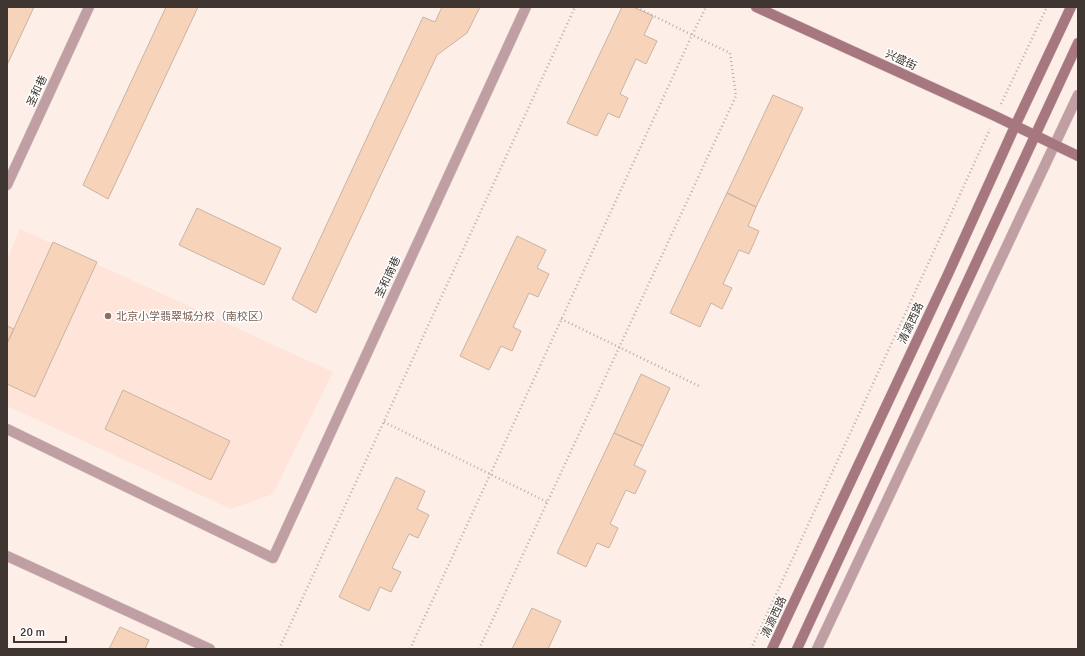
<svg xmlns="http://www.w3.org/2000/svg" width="1085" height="656" viewBox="0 0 1085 656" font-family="Signika,'Noto Sans SC',sans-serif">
	<rect width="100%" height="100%" fill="#fdeee8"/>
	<path fill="#ffe4da" d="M20 229 333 372 273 494 231 509 7 406V259Z"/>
	<path fill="#f7d3ba" stroke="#c8b4a5" d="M7 7H34L7 65Z
		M166 7H198L108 199 83 185Z
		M442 7H480L467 33 437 55 316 313 292 299 423 17 435 22Z
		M622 7H633L653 16 644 35 657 41 646 64 636 59 620 94 628 98 619 118 608 113 597 136 567 123Z
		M773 95 803 108 756 207 727 193Z
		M727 193 756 207 748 226 759 231 749 254 739 250 723 284 732 288 722 309 711 303 700 327 670 313Z
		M197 208 281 248 264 285 179 245Z
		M517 236 546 250 537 268 549 274 538 297 529 293 513 327 521 331 512 351 501 346 489 370 460 356Z
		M53 242 97 262 35 397 7 384V344Z
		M7 326 14 329 9 339 7 338Z
		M641 374 670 388 643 446 614 433Z
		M123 390 230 441 211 480 105 429Z
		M614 433 643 446 634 465 646 471 635 494 626 490 610 524 618 528 609 548 597 543 586 567 557 553Z
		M396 477 425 491 417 509 429 515 418 538 409 534 392 568 401 572 391 592 380 587 369 611 339 597Z
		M532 608 561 621 548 649H512Z
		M120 627 149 640 145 649H109Z"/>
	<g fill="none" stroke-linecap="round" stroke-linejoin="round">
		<g stroke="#d7c9c4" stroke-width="11">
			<path id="street" d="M7 185 89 7
				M7 429 273 558 526 7
				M7 556 210 649
				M817 649 1078 95"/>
		</g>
		<g stroke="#d7c9c4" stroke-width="11">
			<path id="secondary" d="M756 7 995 116 1078 156
				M772 649 949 272 1015 126 1071 7
				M797 649 1078 43"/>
		</g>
		<path stroke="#bbaea9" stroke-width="2.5" stroke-dasharray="1 3" stroke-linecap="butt" d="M1001 104 1047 7
			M561 319 701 387
			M384 422 547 502
			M279 649 575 7
			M410 649 692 35 706 7
			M479 649 736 96 730 53 692 35 636 7
			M751 649 990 129"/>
		<use href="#street" stroke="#c09fa4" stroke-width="10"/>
		<use href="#secondary" stroke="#a6777f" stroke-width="10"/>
	</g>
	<circle fill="#8d6e63" stroke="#fff" stroke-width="1.5" cx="108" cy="316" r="4"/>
	<g text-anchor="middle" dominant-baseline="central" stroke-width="3" stroke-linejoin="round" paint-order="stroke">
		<g font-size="11" fill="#3f3632" stroke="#fff">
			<text transform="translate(901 60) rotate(25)">兴盛街</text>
			<text transform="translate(37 91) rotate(-65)">圣和巷</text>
			<text transform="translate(388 277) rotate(-65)">圣和南巷</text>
			<text transform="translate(911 323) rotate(-65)">清源西路</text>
			<text transform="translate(774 617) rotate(-65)">清源西路</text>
		</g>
		<g font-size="11" fill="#785e54" stroke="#fff" text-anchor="start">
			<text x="116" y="316">北京小学翡翠城分校（南校区）</text>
		</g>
	</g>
	<rect width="1085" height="656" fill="none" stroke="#3f3632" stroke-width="16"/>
	<path d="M14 636v6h52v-6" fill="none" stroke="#3f3632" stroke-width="2"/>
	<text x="20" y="636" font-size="12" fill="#3f3632" stroke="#ffffff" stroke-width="3" paint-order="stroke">20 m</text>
</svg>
